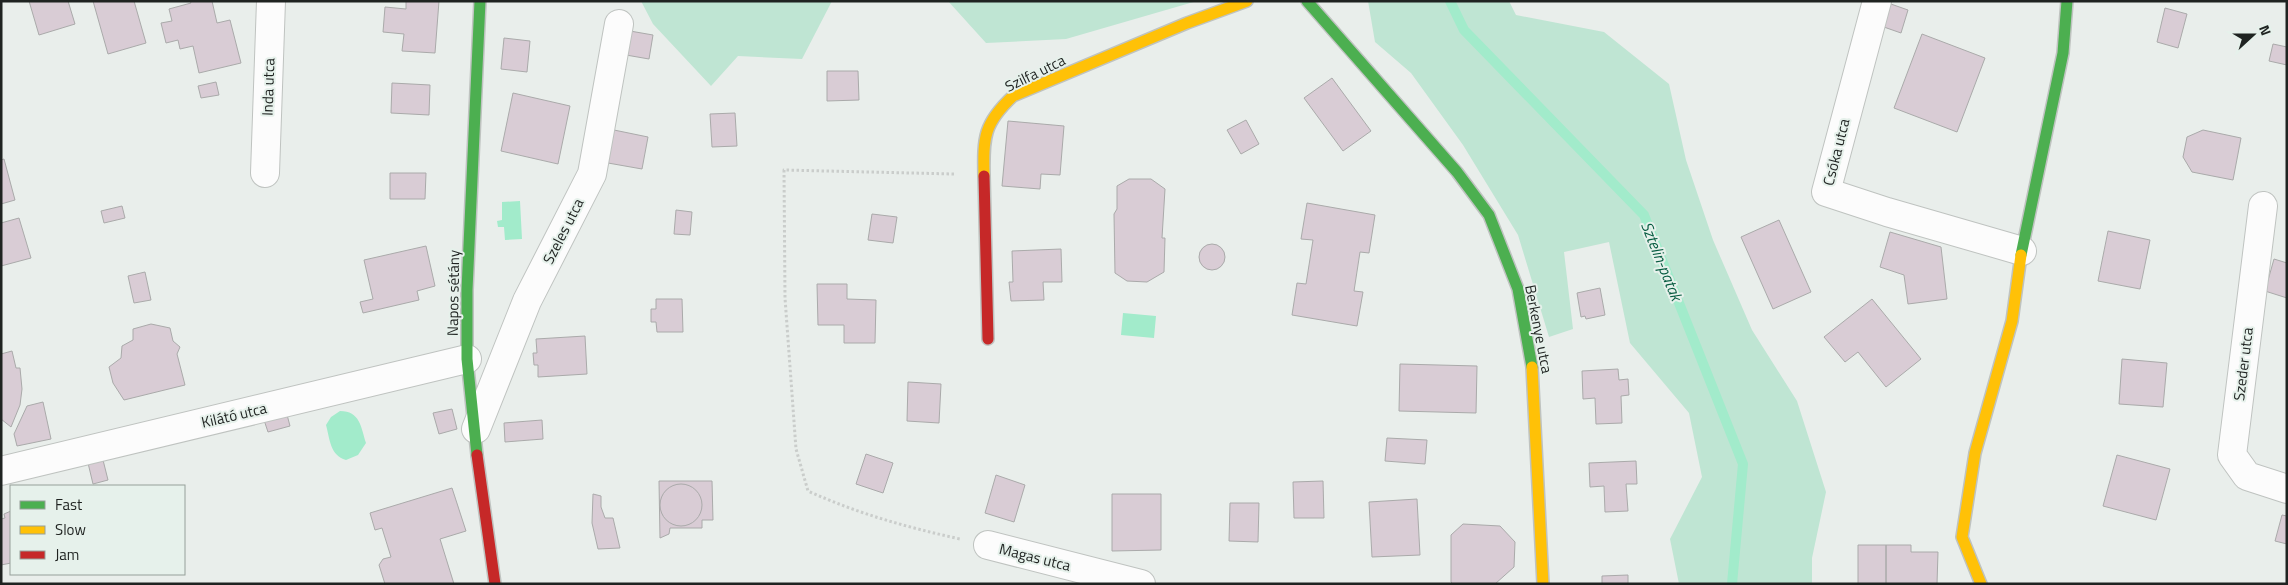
<svg xmlns="http://www.w3.org/2000/svg" width="2288" height="585" viewBox="0 0 2288 585" font-family="'Titillium Web',sans-serif">
	<rect width="100%" height="100%" fill="#e9eeeb"/>
	<path fill="#bfe5d3" d="M641 1H832L802 59 738 56 711 86 653 24Z
		M948 1H1197L1066 39 986 43Z
		M1368 1H1509L1516 15 1604 32 1669 84 1686 160 1713 240 1752 330 1797 401 1826 492 1812 558V584H1679L1670 539 1702 477 1689 413 1630 343 1609 242 1564 252 1573 329 1549 337 1518 235 1463 145 1411 73 1375 42Z"/>
	<path fill="#a2ebcb" d="M520 201 522 239 505 240 504 227H498L497 221 502 220V202Z
		M1123 313 1156 316 1154 338 1121 335Z
		M340 411C360 411 361 427 366 443L358 455 346 460C330 455 330 440 326 425L331 417Z"/>
	<g fill="none" stroke-linecap="round" stroke-linejoin="round">
		<path stroke="#a2ebcb" stroke-width="10" d="M1450 1 1464 30 1644 215 1743 464 1732 584"/>
	</g>
	<path fill="#d9ccd5" stroke="#aaa" d="M29 1H68L75 24 39 35Z
		M93 1H134L146 43 108 54Z
		M190 1H212L217 23 230 20 241 63 199 73 193 46 180 49 178 40 166 43 161 23 172 21 169 9 191 3Z
		M406 1H439L435 53 402 51 404 34 383 32 385 7 406 9Z
		M1888 3 1908 10 1901 33 1881 26Z
		M2165 8 2187 14 2178 48 2157 42Z
		M630 31 653 35 649 59 626 55Z
		M1922 34 1985 58 1957 132 1894 108Z
		M504 38 530 41 527 72 501 69Z
		M2273 44 2287 47V65L2269 61Z
		M827 71H858L859 100 827 101Z
		M1332 78 1371 131 1343 151 1304 98Z
		M216 82 219 95 201 98 198 86Z
		M392 83 430 85 429 115 391 113Z
		M513 93 570 106 558 164 501 151Z
		M735 113 737 146 712 147 710 114Z
		M1246 120 1259 144 1241 154 1227 130Z
		M1008 121 1064 126 1060 175 1041 174 1040 189 1002 186Z
		M614 130 648 137 642 169 608 163Z
		M2203 130 2241 138 2233 180 2192 172 2183 157 2187 137Z
		M4 159 15 200 1 204V160Z
		M390 173H426L425 199H390Z
		M1129 179H1151L1165 189 1162 238H1165L1164 272 1147 282 1127 281 1115 273 1114 214 1117 209V186Z
		M1307 203 1375 215 1369 253 1360 252 1354 291 1363 292 1357 326 1292 315 1297 283 1306 284 1313 240 1301 239Z
		M122 206 125 218 104 223 101 211Z
		M676 210 692 212 690 235 674 234Z
		M872 214 897 217 893 243 868 240Z
		M19 218 31 258 1 266V223Z
		M1779 220 1811 292 1773 309 1741 237Z
		M2108 231 2150 240 2140 289 2098 281Z
		M1890 232 1941 247 1947 299 1908 304 1904 275 1880 267Z
		M1199 257a13 13 0 1 1 26 0a13 13 0 1 1-26 0Z
		M426 246 435 286 417 291 419 300 363 313 360 302 373 299 364 260Z
		M1061 249 1062 282H1043L1044 300 1011 301 1009 282H1013L1012 251Z
		M2274 259 2287 263V298L2265 291Z
		M145 272 151 300 134 303 128 276Z
		M817 284H847V299L876 300 875 343H844V325H818Z
		M1600 288 1605 315 1586 319 1585 316 1581 317 1577 293Z
		M656 299H682L683 332H657L656 322H651V309H656Z
		M1872 299 1921 359 1886 387 1858 352 1845 362 1824 337Z
		M151 324 170 328 173 341 180 347 177 354 185 385 124 400 113 383 109 367 121 358 122 346 133 340V329Z
		M585 336 587 374 538 377V365H534L533 353H537L536 339Z
		M12 351 16 368H20L22 389 20 405 11 427 1 419V354Z
		M2122 359 2167 363 2163 407 2119 404Z
		M1400 364 1477 366 1476 413 1399 411Z
		M1618 369 1619 380 1628 379 1629 395 1621 396 1622 423 1596 424 1595 398 1583 399 1582 371Z
		M908 382 941 384 939 423 907 421Z
		M43 402 51 439 17 446 14 434 27 406Z
		M452 409 457 429 439 434 433 413Z
		M286 411 290 426 268 432 263 417Z
		M542 420 543 439 505 442 504 423Z
		M1387 438 1427 440 1425 464 1385 461Z
		M866 454 893 463 883 493 856 484Z
		M2117 455 2170 469 2156 520 2103 506Z
		M103 460 108 480 93 484 88 463Z
		M1636 461 1637 484H1626L1628 511 1605 512 1604 486 1590 487 1589 463Z
		M996 475 1025 485 1014 522 985 513Z
		M659 481H712L713 520H702V528H670L669 534 660 538Z
		M1323 481 1324 518H1294L1293 482Z
		M660 505a21 21 0 1 1 42 0a21 21 0 1 1-42 0Z
		M452 488 466 531 440 539 454 584H385L379 565 383 559 391 557 382 528 375 530 370 513Z
		M593 494 601 496V507L605 518H613L620 548 598 549 592 523Z
		M1112 494H1161V550L1112 551Z
		M1417 499 1420 555 1372 557 1369 502Z
		M1230 503H1259L1258 542 1229 541Z
		M11 511V563L1 565V519L5 518 4 514Z
		M2282 515 2287 516V544L2275 541Z
		M1463 524 1500 526 1515 542 1514 567 1495 584H1453L1451 582V535Z
		M1858 545H1886V584H1858Z
		M1886 545H1911V552H1938L1937 584H1886Z
		M1628 575V584H1602V576Z"/>
	<g fill="none" stroke-linecap="round" stroke-linejoin="round">
		<g stroke="#bfc3c0" stroke-width="30">
			<path id="street" d="M1877 1 1826 192 1887 212 2022 251
				M265 173 271 1
				M2263 206 2232 455 2247 476 2287 489
				M476 429 527 301 592 174 619 24
				M1 471 467 359
				M988 545 1141 584"/>
		</g>
		<g stroke="#bfc3c0" stroke-width="14">
			<path id="fast" d="M1307 1 1457 172 1489 215 1518 289 1532 367
				M2021 255 2063 53 2067 1
				M477 455 467 359V290L480 1"/>
		</g>
		<g stroke="#bfc3c0" stroke-width="14">
			<path id="slow" d="M984 176C983 137 984 123 1013 96L1187 23 1247 1
				M1532 367 1543 584
				M1981 584 1962 537 1975 453 2012 321 2021 255"/>
		</g>
		<g stroke="#bfc3c0" stroke-width="14">
			<path id="jam" d="M984 176 988 339
				M477 455 495 584"/>
		</g>
		<path stroke="#cacdcb" stroke-width="3" stroke-dasharray="2.5 2.5" stroke-linecap="butt" d="M954 174 784 170 785 298 796 449 808 491C859 514 906 527 960 539"/>
		<use href="#street" stroke="#fcfcfc" stroke-width="28"/>
		<use href="#fast" stroke="#4caf50" stroke-width="11"/>
		<use href="#slow" stroke="#ffc107" stroke-width="11"/>
		<use href="#jam" stroke="#c62828" stroke-width="11"/>
	</g>
	<g text-anchor="middle" dominant-baseline="central" stroke-width="4" stroke-linejoin="round" paint-order="stroke">
		<g font-size="15" fill="#1f2321" stroke="#e6f1eb">
			<text transform="translate(1035 73) rotate(-26)">Szilfa utca</text>
			<text transform="translate(268 87) rotate(-88)">Inda utca</text>
			<text transform="translate(1836 152) rotate(-76)">Csóka utca</text>
			<text transform="translate(563 231) rotate(-63)">Szeles utca</text>
			<text transform="translate(453 293) rotate(-89)">Napos sétány</text>
			<text transform="translate(1539 329) rotate(79)">Berkenye utca</text>
			<text transform="translate(2243 364) rotate(-83)">Szeder utca</text>
			<text transform="translate(234 415) rotate(-13)">Kilátó utca</text>
			<text transform="translate(1035 557) rotate(14)">Magas utca</text>
		</g>
		<g font-size="16" font-style="italic" fill="#065b40" stroke="#e6f1eb">
			<text transform="translate(1662 261) rotate(68)">Sztelin-patak</text>
		</g>
	</g>
	<rect width="2288" height="585" fill="none" stroke="#1f2321" stroke-width="5"/>
	<rect x="10" y="485" width="175" height="90" fill="#e6f1eb" stroke="#969f9a"/>
	<rect x="20" y="501" width="25" height="8" fill="#4caf50" stroke="#969f9a"/>
	<text x="55" y="510" font-size="15" fill="#1f2321">Fast</text>
	<rect x="20" y="526" width="25" height="8" fill="#ffc107" stroke="#969f9a"/>
	<text x="55" y="535" font-size="15" fill="#1f2321">Slow</text>
	<rect x="20" y="551" width="25" height="8" fill="#c62828" stroke="#969f9a"/>
	<text x="55" y="560" font-size="15" fill="#1f2321">Jam</text>
	<g transform="translate(2253 35) rotate(69)" stroke="#e6f1eb" stroke-width="4" paint-order="stroke">
	<path d="M0-4L9 19L0 12L-9 19Z" fill="#1f2321"/>
	<text y="-8" font-size="14" font-weight="bold" text-anchor="middle" fill="#1f2321">N</text>
	</g>
</svg>
